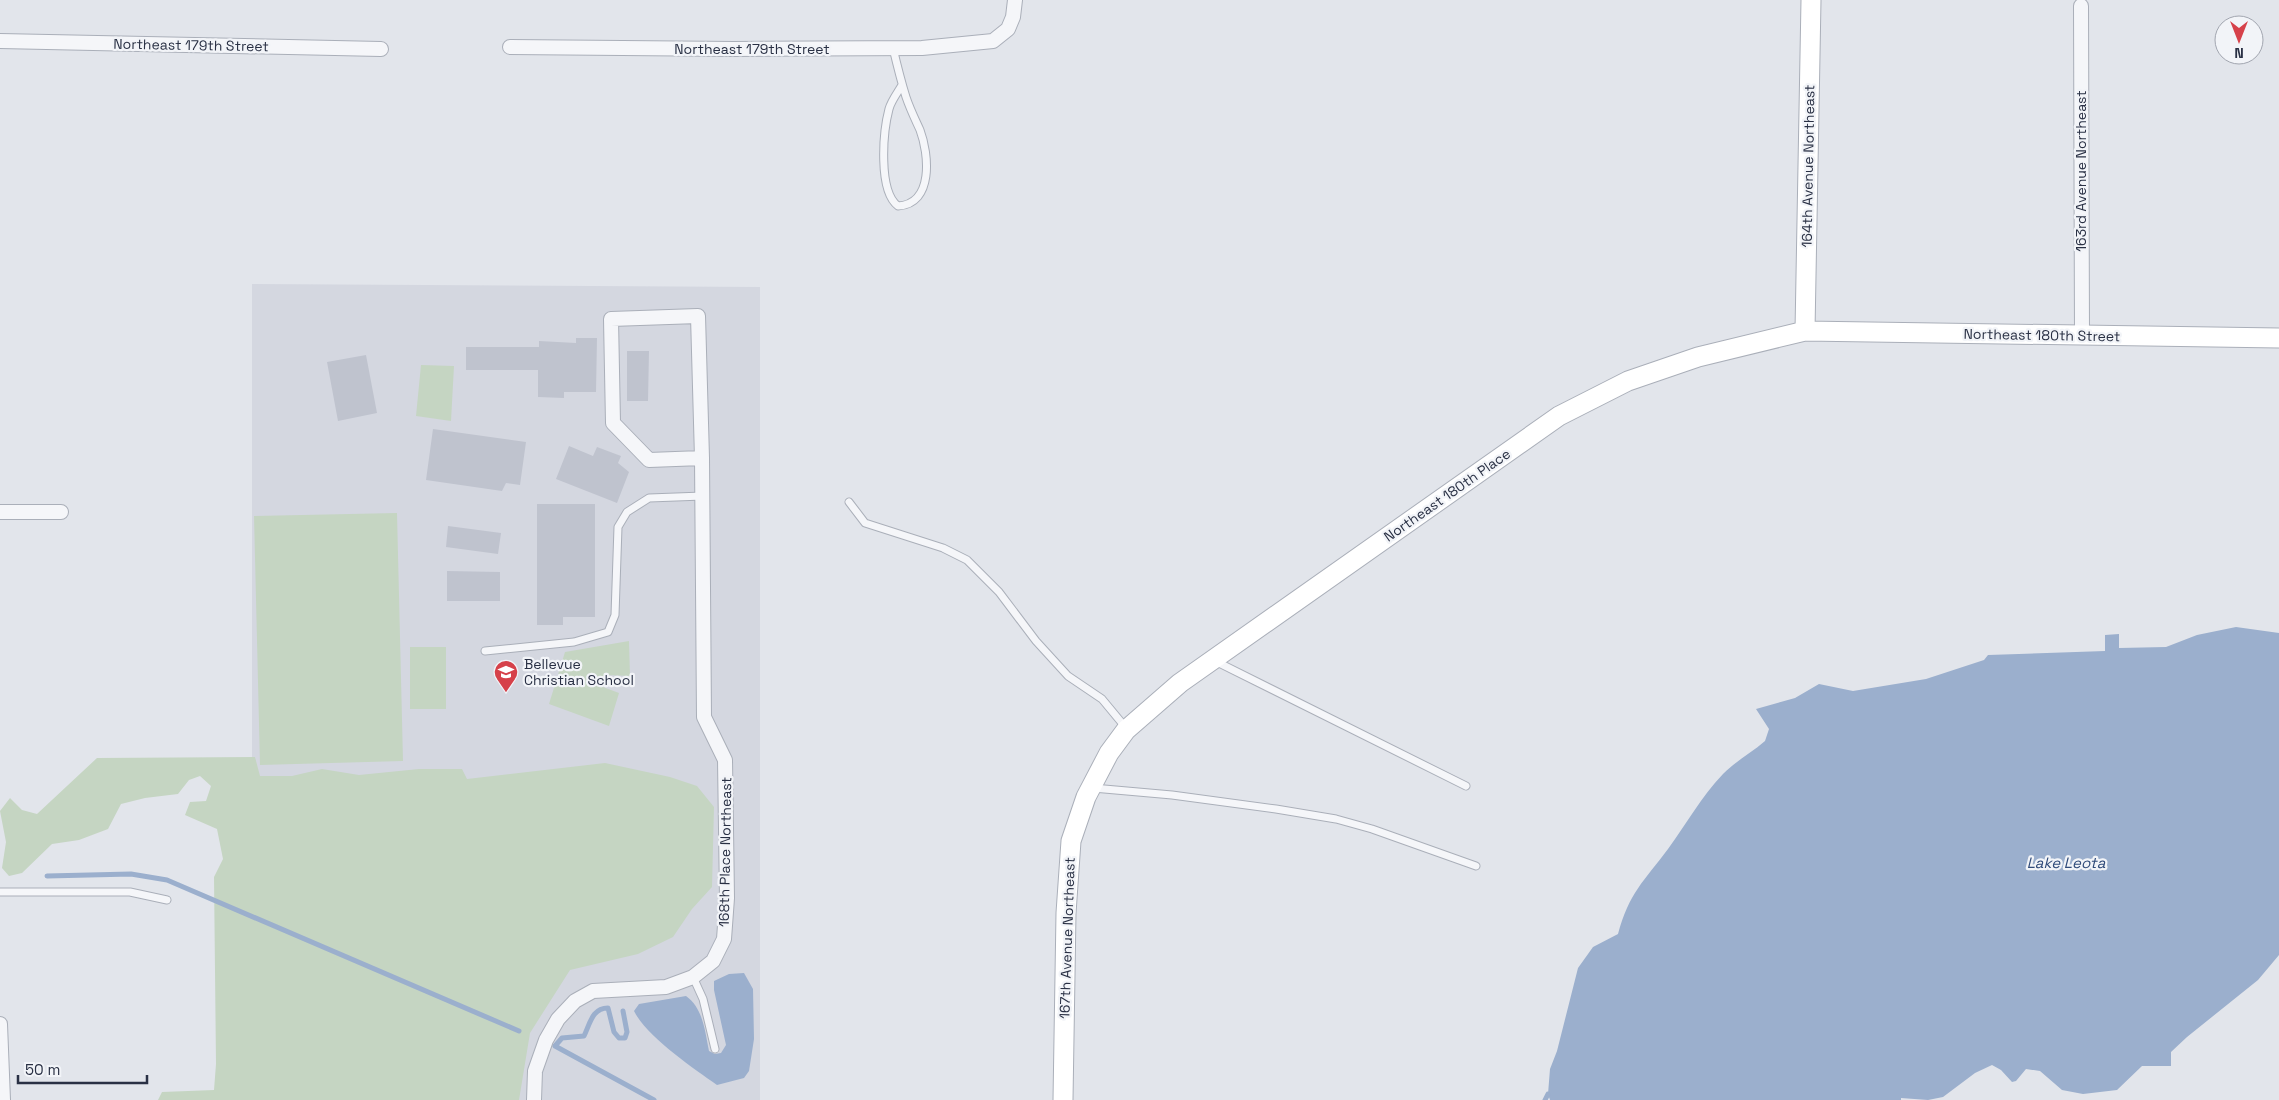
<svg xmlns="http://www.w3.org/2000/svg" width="2279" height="1100" viewBox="0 0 2279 1100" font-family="'Space Grotesk',sans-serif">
	<rect width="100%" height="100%" fill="#e2e5eb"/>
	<path fill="#d4d7e0" d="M252 284 760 287V1100H252Z"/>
	<path fill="#c5d5c2" d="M421 365 454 366 451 421 416 416Z
		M397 513 403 761 260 765 254 516Z
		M629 641 630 676 606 675 603 687 619 693 609 726 549 704 565 652Z
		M410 647H446V709H410Z
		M255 757 260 776H292L322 769 359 775 419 769H462L467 779 605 763 670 777 697 786 714 807 712 887 692 909 673 937 638 954 570 970 530 1033 519 1100H158L162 1092 214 1090 216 1064 214 877 223 859 217 829 185 815 190 802 206 801 211 786 200 776 189 780 178 794 145 798 121 804 108 829 79 840 52 844 22 873 9 876 2 868 6 842 0 811 10 798 22 810 37 814 97 758Z"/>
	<path fill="#9bafcd" d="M2236 627 2279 633V955L2258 980 2187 1037 2171 1052V1066H2142L2117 1090 2083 1094 2062 1090 2040 1071 2026 1069 2016 1081 2012 1082 2001 1070 1992 1065 1975 1073 1943 1097 1928 1100 1901 1098V1100H1550L1548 1094 1550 1069 1557 1051 1578 968 1593 947 1618 934C1629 893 1644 881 1668 849 1687 823 1701 797 1723 774 1736 761 1751 753 1765 741L1769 729 1756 709 1795 698 1819 684 1853 691 1926 679 1984 660 1988 655 2105 651V635L2119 634V648L2166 647 2197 635Z
		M744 973 753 989 754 1039 749 1071 744 1078 717 1085C693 1068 647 1037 634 1011L639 1004 686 996C703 1008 705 1031 709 1051L715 1054 721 1053 726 1045 714 990V981L729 974Z"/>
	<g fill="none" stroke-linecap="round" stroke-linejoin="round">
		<path stroke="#9bafcd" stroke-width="5" d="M47 876 131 874 167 880 519 1031
			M623 1011 627 1032 625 1038H619L614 1032 608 1008C592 1008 590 1024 584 1036L562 1038 555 1046 654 1100
			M1545 1100 1548 1094"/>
	</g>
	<path fill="#bfc3ce" d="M576 338H597L596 392H564V398L538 397V370H466V347H539V341L576 343Z
		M627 351H649L648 401H627Z
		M366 355 377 413 338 421 327 362Z
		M433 429 526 442 520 485 506 483 502 491 426 480Z
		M569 446 593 456 597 447 621 456 618 463 629 472 617 503 556 479Z
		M537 504H595V617H563V625H537Z
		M448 526 501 533 498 554 446 547Z
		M447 571 500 572V601H447Z"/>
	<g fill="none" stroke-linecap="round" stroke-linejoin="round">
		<g stroke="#aaafb9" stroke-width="9">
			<path id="lane" d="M893 48C897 65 901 81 906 97 910 109 915 119 920 130 929 154 934 204 898 206 878 191 883 132 889 109 891 101 898 92 902 85
				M849 502 865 523 943 548 967 560 999 592 1036 641 1068 676 1102 699 1126 728
				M485 651 574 642 608 632 615 615 618 527 627 512 649 498 703 496
				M1215 661 1466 786
				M1093 788 1172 795 1276 809 1336 819 1372 829 1476 866
				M0 892H130L167 900
				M693 977 703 999 715 1049"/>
		</g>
		<g stroke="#aaafb9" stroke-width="16">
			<path id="street" d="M2081 6 2082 336
				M0 41 381 49
				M510 47 734 49 922 48 993 41 1008 29 1013 17 1015 0
				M0 512H61
				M0 1024 3 1100
				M534 1100 535 1071 546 1040 558 1019 575 1001 593 991 666 987 693 977 713 961 724 939 727 898 725 760 704 717 702 458 698 316 611 319 613 423 649 460 702 458"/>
		</g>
		<g stroke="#aaafb9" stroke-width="21">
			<path id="secondary" d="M1805 331 1811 0
				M1063 1100 1066 913 1071 841 1086 797 1109 753 1126 730 1180 683 1559 416 1628 381 1698 357 1805 331 2279 338"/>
		</g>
		<use href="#lane" stroke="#f5f6f9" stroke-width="7"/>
		<use href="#street" stroke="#f5f6f9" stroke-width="14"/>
		<use href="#secondary" stroke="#fff" stroke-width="19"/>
	</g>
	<defs>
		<g id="school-pin" transform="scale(1.25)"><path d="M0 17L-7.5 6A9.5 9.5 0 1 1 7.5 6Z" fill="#d6414a" stroke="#f2f4f8"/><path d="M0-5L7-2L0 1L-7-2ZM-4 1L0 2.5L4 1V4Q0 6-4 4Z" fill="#fff"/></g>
	</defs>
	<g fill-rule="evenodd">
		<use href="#school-pin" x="506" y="672"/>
	</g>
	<g text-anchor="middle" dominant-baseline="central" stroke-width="4.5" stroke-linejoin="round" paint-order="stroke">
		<g font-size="14" fill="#293044" stroke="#f2f4f8">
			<text transform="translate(191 45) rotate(1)">Northeast 179th Street</text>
			<text x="752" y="49">Northeast 179th Street</text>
			<text transform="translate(1808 166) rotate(-89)">164th Avenue Northeast</text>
			<text transform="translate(2081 171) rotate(-90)">163rd Avenue Northeast</text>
			<text transform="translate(2042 335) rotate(1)">Northeast 180th Street</text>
			<text transform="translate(1447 495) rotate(-35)">Northeast 180th Place</text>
			<text transform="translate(725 852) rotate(-89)">168th Place Northeast</text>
			<text transform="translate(1067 938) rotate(-88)">167th Avenue Northeast</text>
		</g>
		<g font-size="14" fill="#293044" stroke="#f2f4f8" text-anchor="start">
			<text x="524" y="664">Bellevue<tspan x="524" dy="16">Christian School</tspan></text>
		</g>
		<g font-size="15" font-style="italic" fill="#304b7a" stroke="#f2f4f8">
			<text x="2066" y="862">Lake Leota</text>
		</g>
	</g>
	<g transform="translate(2239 40) rotate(180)"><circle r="24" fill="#f2f4f8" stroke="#a2a6b0"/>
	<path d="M0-4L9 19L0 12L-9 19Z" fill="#d6414a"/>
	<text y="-8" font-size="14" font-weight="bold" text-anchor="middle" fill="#293044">N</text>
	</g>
	<path d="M18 1075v8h129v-8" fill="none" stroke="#293044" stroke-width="2.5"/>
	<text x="25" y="1075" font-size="15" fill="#293044" stroke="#f2f4f8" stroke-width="4" paint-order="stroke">50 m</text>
</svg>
